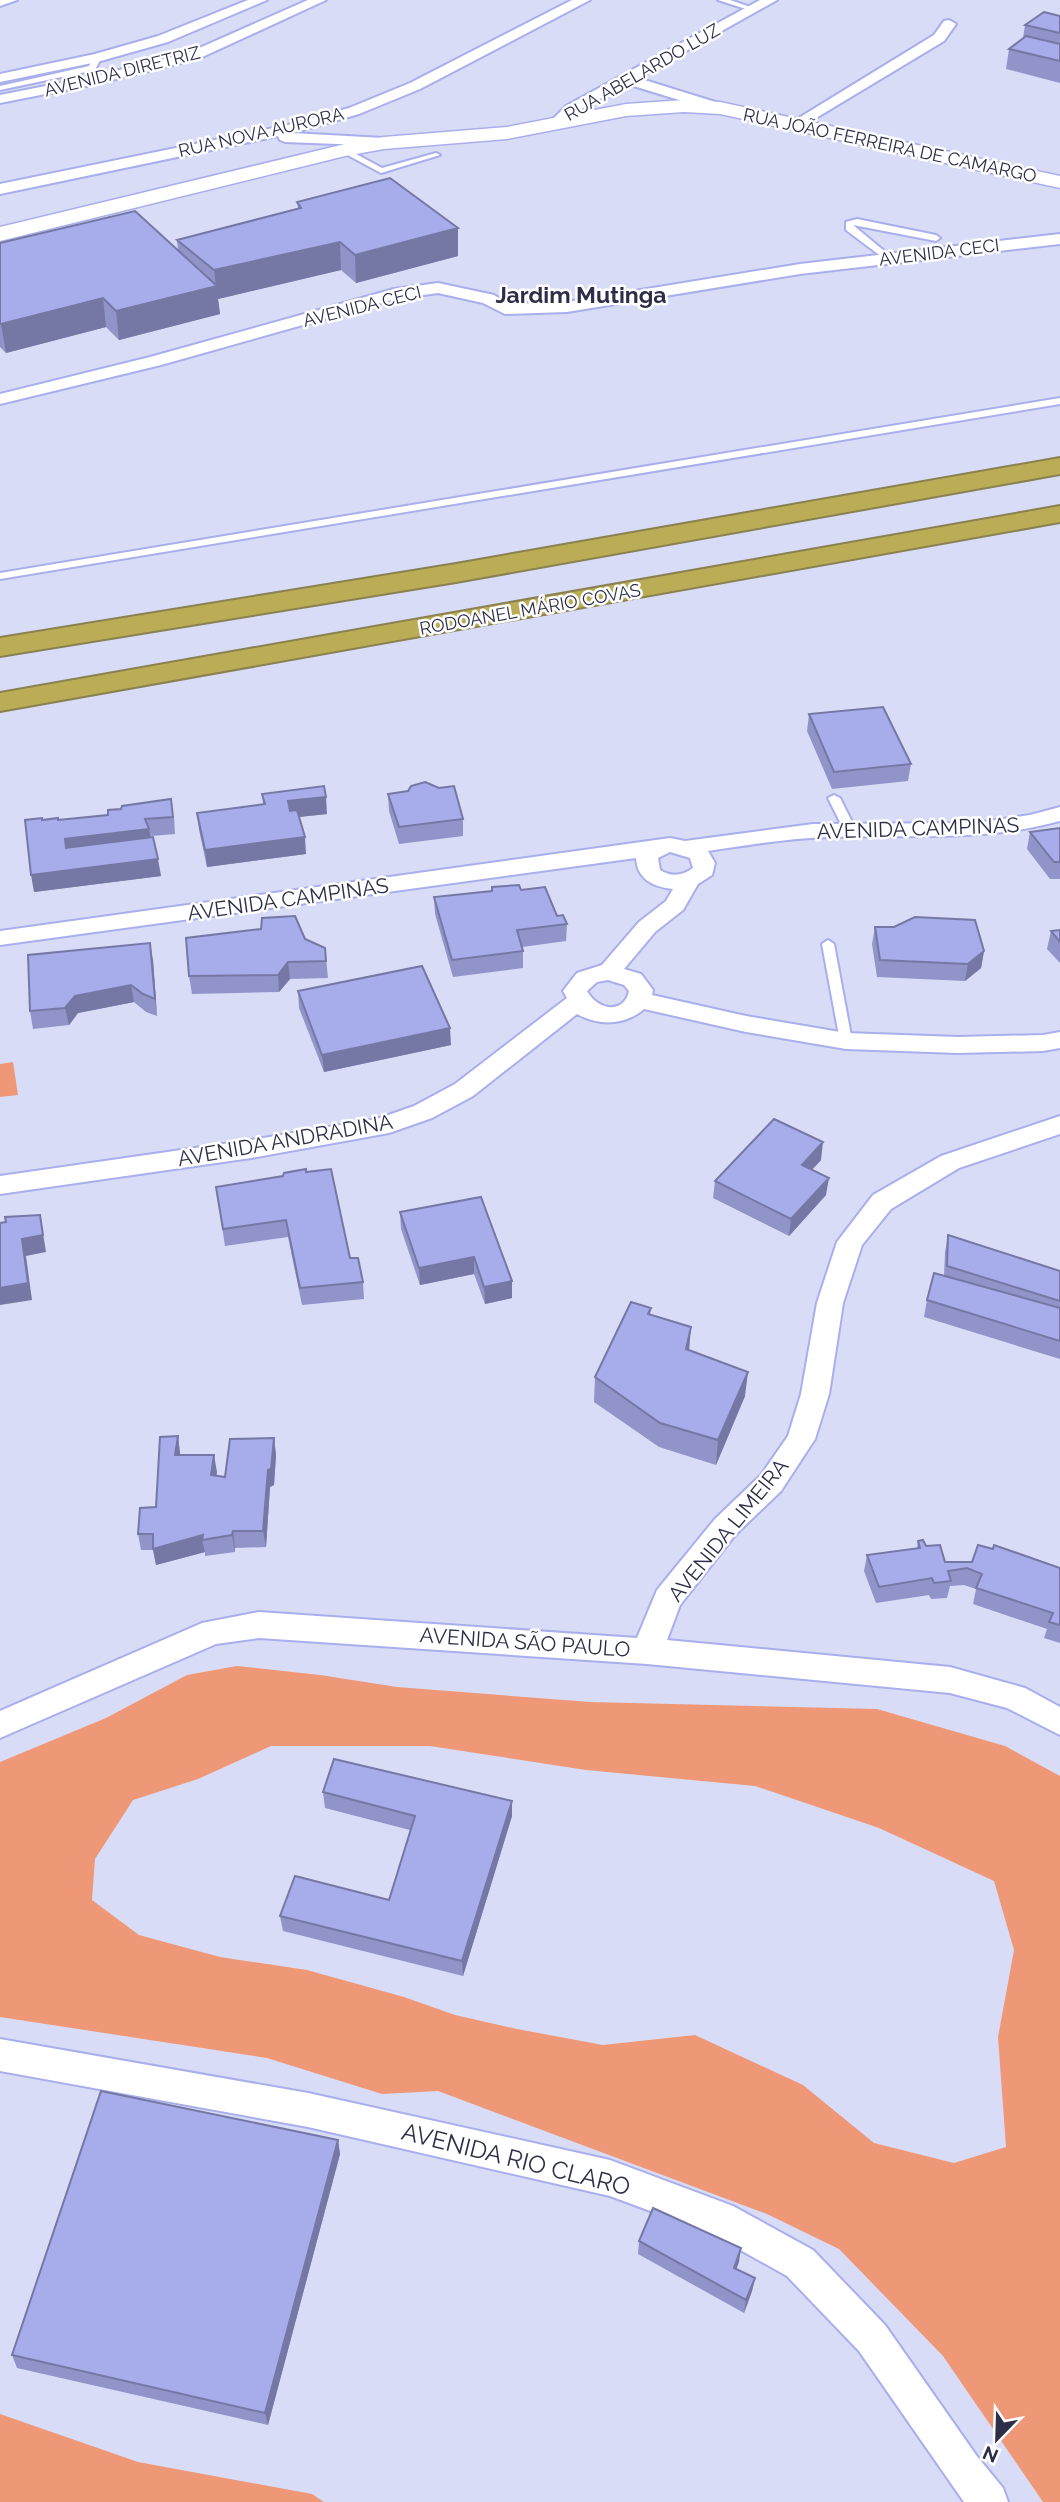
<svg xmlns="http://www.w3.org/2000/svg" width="1060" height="2502" viewBox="0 0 1060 2502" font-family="Raleway,sans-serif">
	<rect width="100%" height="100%" fill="#d9dcf6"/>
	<path fill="#ef9878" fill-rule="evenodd" d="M13 1062 18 1095 0 1097V1064Z
		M237 1666 320 1675 397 1687 590 1702 877 1709 1005 1746 1060 1776V2502H1043L943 2356 839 2249 767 2214 438 2091 382 2094 267 2058 0 2017V1762L106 1718 187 1675ZM271 1746H430L586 1770 755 1786 879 1828 994 1881 1014 1950 998 2037 1006 2147 954 2163 874 2143 803 2085 695 2035 603 2045 517 2029 455 2015 404 1997 307 1970 220 1957 139 1935 92 1900 95 1859 133 1800 198 1779Z
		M0 2414 138 2462 312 2494 324 2502H0Z"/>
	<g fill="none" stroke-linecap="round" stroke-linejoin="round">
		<g stroke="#a9aeec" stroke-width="4">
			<path id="service" d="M718 0H730L756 9 752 11Z
				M94 56 101 58 95 70 0 90V86L89 66Z
				M345 148 382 168 436 153 440 155 381 173 342 152V148Z
				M857 219 936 235 940 238 936 241 853 225 889 255 890 257 886 260 846 230V222Z
				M1060 398V404L0 579V573Z
				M834 795 840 798 856 830 854 833 850 834 844 830 828 798Z
				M828 940 834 944 852 1041 846 1045 840 1041 822 944Z"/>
		</g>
		<g stroke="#a9aeec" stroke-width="4">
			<path id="minor" d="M0 0H17L0 6Z
				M248 0H267L168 42 97 62 0 82V74L95 54 158 36Z
				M308 0H326L198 59 91 85 0 103V95L91 77 188 53Z
				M572 0H590L420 89 359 114 292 133 384 138 392 143 389 146 285 142 280 140 278 136 0 194V184L288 125 349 108 410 83Z
				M760 0H777L638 78 725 105 727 108 725 111H715L627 84 576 112 562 125H552L550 122 566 106Z
				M949 20 956 24 944 41 801 127 796 128 789 124 934 35 944 21Z
				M1060 234V244L800 274 567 312 505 314 483 303 438 293 395 299 161 365 0 404V394L150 357 394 289 438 283 494 295 508 304 567 302 800 264Z
				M1060 807V821C984 842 908 834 831 837 790 838 749 845 708 851L715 863 712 875 698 884 683 910 655 932 624 969 641 974 653 990 652 995 746 1016 846 1033 958 1037 1043 1035 1060 1032V1048L1043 1051 958 1053 846 1049 746 1032 644 1009C624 1026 599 1026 577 1014L473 1096 432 1118 389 1133 251 1158 0 1194V1176L251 1140 377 1119 414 1106 455 1084 567 998 563 991 577 973 602 965 639 922 666 901 673 889C653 887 637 879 636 858L0 945V931L670 838 685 841 813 824 976 823 1030 815ZM670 852 690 858 693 868C682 876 671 877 660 870L658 858ZM608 980 624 985 629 991C624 1015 597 1010 587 991L597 982Z
				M1060 1116V1134L959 1168 891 1209 862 1245 843 1303 829 1394 815 1439 781 1491 735 1535 680 1605 667 1640 950 1667 1025 1688 1060 1707V1735L1007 1708 950 1693 647 1664 259 1638 216 1644 0 1738V1711L202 1623 259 1612 637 1638 657 1590 715 1519 761 1475 788 1436 801 1394 817 1303 837 1242 873 1195 941 1156Z
				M0 2039 308 2093 610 2160 733 2206 813 2250 885 2325 976 2455 1003 2488 1008 2502H964L859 2351 787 2276 710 2233 610 2196 308 2127 0 2071Z"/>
		</g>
		<g stroke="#a9aeec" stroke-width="3">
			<path id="secondary" d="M684 100 720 102 1060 176V188L720 114 684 112 626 116 507 139 384 149 345 156 0 241V227L345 144 384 137 507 127 626 104Z"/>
		</g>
		<g stroke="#898151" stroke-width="4">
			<path id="motorway" d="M1060 458V474L456 582 0 656V638L456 564Z
				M1060 506V522L0 711V693Z"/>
		</g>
		<use href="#service" fill="#fff" fill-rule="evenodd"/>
		<use href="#minor" fill="#fff" fill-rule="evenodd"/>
		<use href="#secondary" fill="#fff" fill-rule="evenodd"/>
		<use href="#motorway" fill="#bbad56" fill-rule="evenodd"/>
	</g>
	<path fill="#9094c9" d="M1060 16V83L1006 69 1009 49 1023 38 1025 25Z
		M297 202 458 228V256L356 283 341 270 218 299 220 314 119 340 106 327 6 353 0 347V243L178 250 177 240 298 208Z
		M809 714 911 764 908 781 832 789 807 731Z
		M262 794 327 814 299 817 306 854 207 867 199 830 197 813 263 804Z
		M388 794 463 819V836L399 844 389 811Z
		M121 809 174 816 175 834 151 836 161 876 34 892 42 820H59L108 815Z
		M1060 828V879H1050L1027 849 1030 832Z
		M521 890 567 924 566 941 522 947 523 951V968L453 977 435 914 434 897Z
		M875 927 984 951 981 968 965 981 877 977 872 944Z
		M1060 930V963L1047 949 1051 931Z
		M305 939 325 948 328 978 290 979 279 992 192 994 189 976Z
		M153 960 157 1016 146 1012 134 1002 78 1013 69 1025 33 1029 30 1011Z
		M298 991 451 1045 324 1072 299 1008Z
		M821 1160 812 1170 826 1195 789 1236 713 1198 715 1181Z
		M283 1176 350 1258 363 1282 364 1299 302 1305 288 1237 225 1246 216 1187Z
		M400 1212 512 1281V1298L485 1304 474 1274 420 1285 401 1229Z
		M948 1235 1060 1271V1359L924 1317 927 1300 944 1276 945 1252Z
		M651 1308 650 1315 689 1350 745 1396 716 1465 659 1447 594 1402 595 1377Z
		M178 1436 180 1455 217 1472 216 1476 225 1477 274 1438 276 1455 274 1485 270 1487 266 1547 235 1548V1552L205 1556V1552L156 1565 153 1550H141L138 1534 156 1507Z
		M918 1541 945 1562 1060 1568V1643L1044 1638 1047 1629 973 1604 976 1589 964 1585 950 1586 947 1598 931 1599 929 1595 876 1603 864 1571 867 1555 917 1548Z
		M323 1792 512 1816 463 1976 283 1931 280 1916 389 1900 410 1830 325 1808Z
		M338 2140 340 2154 268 2425 17 2368 12 2355Z
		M639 2241 741 2248 736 2269 755 2278 752 2291 744 2313 638 2254Z"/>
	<path fill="#7578a4" d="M458 228V256L356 283 355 255Z
		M340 242 341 270 218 299 220 314 119 340 116 311 216 286 214 270Z
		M103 298 106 327 6 353 1 324Z
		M326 797 327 814 289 818 288 801Z
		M149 829 152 846 68 856 65 839Z
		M305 837 306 854 207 867 205 850Z
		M158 859 161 876 34 892 31 875Z
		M150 943 153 960 157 1016 155 999Z
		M984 951 981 968 965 981 968 964Z
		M288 962 290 979 279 992 278 975Z
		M131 985 134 1002 78 1013 69 1025 65 1008 75 996Z
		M450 1028 451 1045 324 1072 322 1055Z
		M823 1142 821 1160 800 1182 802 1165Z
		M829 1178 826 1195 789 1236 791 1219Z
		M40 1215 46 1252 26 1256 32 1300 0 1305V1288L22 1239Z
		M474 1257V1274L420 1285 419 1268Z
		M512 1281V1298L485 1304 484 1287Z
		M691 1327 689 1352 686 1349Z
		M748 1372 745 1396 716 1465 718 1440Z
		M178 1436 180 1453 177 1472 175 1455Z
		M274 1438 276 1455 274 1485 270 1487 266 1547 263 1531 268 1470Z
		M214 1455 217 1472 214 1492 211 1475Z
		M233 1531 235 1548V1552L232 1535Z
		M203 1535 202 1540 205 1552 156 1565 153 1549Z
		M512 1801V1816L463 1976 462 1961Z
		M338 2140 340 2154 268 2425 265 2413Z
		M741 2248 739 2262 732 2281 734 2268Z
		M755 2278 752 2291 744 2313 746 2300Z"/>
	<path fill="#a7acea" stroke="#7578a4" stroke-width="2" d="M1044 12 1060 16V33L1025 25Z
		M1026 36 1060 44V61L1009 49Z
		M390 178 458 228 355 255 340 242 214 270 177 240 301 208 297 202Z
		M135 211 217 286 116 311 103 298 1 324 0 323V243Z
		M883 707 911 764 834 772 809 714Z
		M425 782 439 788 454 786 463 819 399 827 388 794 408 791 411 786Z
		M324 786 326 797 288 801 290 811 297 810 305 837 205 850 197 813 265 804 262 794Z
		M171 799 173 817 145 819 149 829 65 839 66 848 153 837 158 859 31 875 25 820 42 818V820L58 818V820L108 815V810L121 809 122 806Z
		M1060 828V862H1054L1030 832Z
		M519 885 521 890 545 887 557 916 563 915 567 924 517 930 523 951 452 960 434 897 492 891V887Z
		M295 916 305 939 325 948 326 961 288 962 278 975 189 976 186 938 261 929 262 918Z
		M915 917 975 920 984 951 968 964 880 960 875 927H894Z
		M1060 930V942L1051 931Z
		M150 943 155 999 143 994 131 985 75 996 65 1008 30 1011 28 955Z
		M422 966 450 1028 322 1055 298 991Z
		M774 1119 823 1142 802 1165 829 1178 791 1219 715 1181Z
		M306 1169V1172L331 1169 350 1258H358L363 1282 300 1288 286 1220 223 1229 216 1187 283 1176 284 1173Z
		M481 1197 512 1281 484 1287 474 1257 419 1268 400 1212Z
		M40 1215 43 1235 22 1239 28 1283 0 1288V1223L6 1222 5 1217Z
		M948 1235 1060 1271V1301L947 1266Z
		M934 1273 1060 1308V1341L927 1300Z
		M631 1302 651 1308 648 1314 691 1327 686 1349 748 1372 718 1440 660 1423 595 1377Z
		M178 1436 175 1455H214L211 1475 225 1477 230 1439 274 1438 271 1469 268 1470 263 1531H233L232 1535 202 1540 203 1535 153 1549V1534H138L140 1508 156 1507 160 1437Z
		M923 1540 926 1546 940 1545 945 1562H972L978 1545 993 1549 994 1545 1060 1568V1625L1049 1622 1053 1613 976 1588 982 1574 967 1568 948 1571 951 1581 934 1583 932 1578 879 1587 867 1555 920 1548 918 1541Z
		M334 1759 512 1801 462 1961 280 1916 295 1876 389 1900 415 1816 323 1792Z
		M101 2091 338 2140 265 2413 12 2355Z
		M653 2208 741 2248 734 2268 755 2278 746 2300 639 2241Z"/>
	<g text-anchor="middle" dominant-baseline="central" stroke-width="5" stroke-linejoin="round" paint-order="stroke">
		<g font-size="18" fill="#2d2f48" stroke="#fff">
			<text transform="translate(122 71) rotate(-14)">AVENIDA DIRETRIZ</text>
			<text transform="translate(642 72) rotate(-30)">RUA ABELARDO LUZ</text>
			<text transform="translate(261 132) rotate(-13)">RUA NOVA AURORA</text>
			<text transform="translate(890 145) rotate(12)">RUA JOÃO FERREIRA DE CAMARGO</text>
			<text transform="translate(939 252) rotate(-7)">AVENIDA CECI</text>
			<text transform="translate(362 306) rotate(-14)">AVENIDA CECI</text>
			<text transform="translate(530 609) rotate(-10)">RODOANEL MÁRIO COVAS</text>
		</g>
		<g font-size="21" fill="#2d2f48" stroke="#fff">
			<text transform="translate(918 828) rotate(-2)">AVENIDA CAMPINAS</text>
			<text transform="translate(288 899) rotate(-8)">AVENIDA CAMPINAS</text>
			<text transform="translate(285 1140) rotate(-10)">AVENIDA ANDRADINA</text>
			<text transform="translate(728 1530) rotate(-51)">AVENIDA LIMEIRA</text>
			<text transform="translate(525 1642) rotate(4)">AVENIDA SÃO PAULO</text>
		</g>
		<g font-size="23" font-weight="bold" fill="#2d2f48" stroke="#fff">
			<text x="581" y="294">Jardim Mutinga</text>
		</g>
		<g font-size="24" fill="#2d2f48" stroke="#fff">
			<text transform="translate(516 2159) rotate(14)">AVENIDA RIO CLARO</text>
		</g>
	</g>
	<g transform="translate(997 2439) rotate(203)" stroke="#ffffff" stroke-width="5" paint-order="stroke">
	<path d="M0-5L12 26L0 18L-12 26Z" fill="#2d2f48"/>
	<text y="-10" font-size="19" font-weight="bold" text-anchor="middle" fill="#2d2f48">N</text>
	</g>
</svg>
